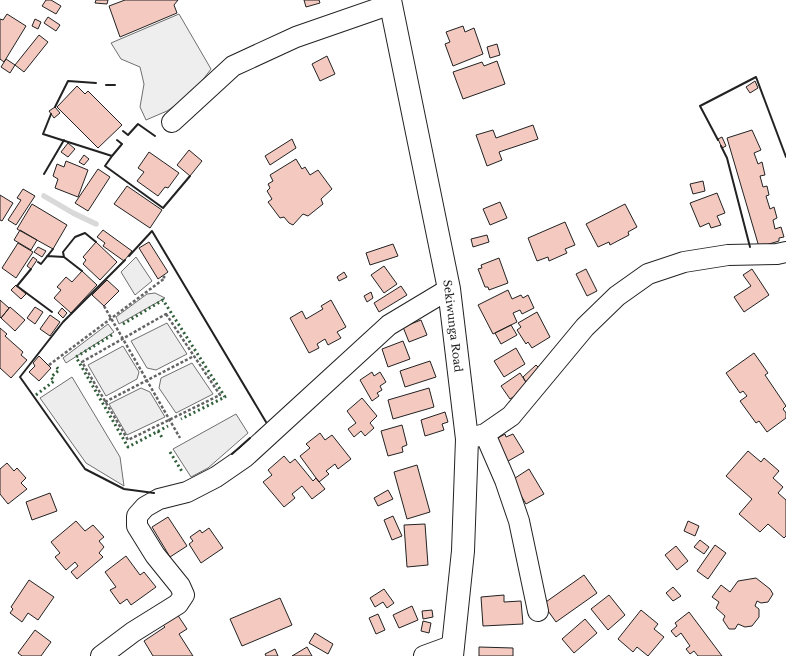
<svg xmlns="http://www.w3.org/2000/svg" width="786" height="656" viewBox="0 0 786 656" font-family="'Libre Baskerville',serif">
	<rect width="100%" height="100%" fill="#fff"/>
	<path fill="#eee" stroke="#6f6f6f" d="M179 14 211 69 192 94 167 111 146 120 140 107 144 84 140 67 121 59 111 43Z
		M155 293 165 298 119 324 116 317 147 294Z
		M167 323 187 354 156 370 147 368 131 341Z
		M108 324 114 332 66 363 63 358Z
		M123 346 139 372 137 379 106 396 88 365Z
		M192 363 213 394 176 413 159 388 161 378Z
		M141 388 150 392 165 417 127 435 109 404Z"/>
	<path fill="#ededed" stroke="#6f6f6f" d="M136 257 152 281 135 295 121 272Z
		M72 377 120 457 124 486 86 463 40 398Z
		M236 414 248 433 208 468 191 477 173 449Z"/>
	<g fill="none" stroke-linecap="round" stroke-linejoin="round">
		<path stroke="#d9d9d9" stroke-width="5.5" d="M44 196 73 213 96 224"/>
	</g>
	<path fill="#f3c9c0" stroke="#222" d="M46 0H51L61 6 56 14 42 6Z
		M96 0H108L107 4 95 3Z
		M125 0H178L174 5 177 13 120 37 109 6Z
		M304 0H319L320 3 306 7Z
		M7 14 26 26 4 62 0 59V19L3 20Z
		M48 17 60 25 56 31 44 23Z
		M35 19 41 22 38 29 32 26Z
		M463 26 465 32 474 28 483 54 453 66 445 44 450 42 446 32Z
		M39 35 48 42 24 72 15 65Z
		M497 44 500 55 490 58 487 47Z
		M327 56 335 74 320 81 312 64Z
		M6 59 15 65 10 73 1 67Z
		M497 61 505 84 463 99 453 72 482 62 484 66Z
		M755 81 758 88 750 93 746 87Z
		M77 86 85 94 88 91 122 125 98 148 57 107Z
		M55 107 60 113 54 118 49 111Z
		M533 125 538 139 499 152 502 160 487 166 476 135 493 130 496 138Z
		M752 130 761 150 754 153 758 164 762 162 765 175 760 176 763 187 767 186 769 195 766 196 770 209 774 207 777 218 773 220 775 229 781 227 784 237 779 238V241L759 247 727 138Z
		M722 137 726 146 722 148 718 139Z
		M292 139 296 148 270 165 265 156Z
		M68 143 75 149 68 157 61 152Z
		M189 150 202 161 190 176 177 165Z
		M149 152 179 173 168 188 165 187 158 196 137 181 144 172 138 168Z
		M84 155 89 159 84 165 79 162Z
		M296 159 302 169 305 167 310 175 318 170 332 189 321 199 323 204 308 216 303 214 293 225 289 223 284 217 280 218 268 202 272 199 267 191 270 188 268 184 273 181 270 175Z
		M66 161 88 170 78 197 55 188 58 179 53 176 57 164 64 167Z
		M98 169 110 177 88 211 75 203Z
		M703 181 705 191 693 194 690 184Z
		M127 186 162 210 150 228 114 204Z
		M23 189 35 196 16 225 8 220 21 200 17 198Z
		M717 193 725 213 717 216 721 225 711 228 709 223 700 227 690 203Z
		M0 195 13 203 2 221 0 220Z
		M500 202 507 218 490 225 483 209Z
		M32 204 67 225 53 249 17 229Z
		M625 204 637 227 628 232 629 235 610 245 609 242 598 247 586 224Z
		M565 222 575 245 565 249 567 253 549 261 548 257 537 261 528 238Z
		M20 230 37 240 31 250 14 240Z
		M103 230 132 251 124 261 103 246 105 243 97 237Z
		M487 235 489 242 473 247 471 239Z
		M96 242 117 262 100 280 83 264 86 260 83 257Z
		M149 242 168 272 158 279 139 248Z
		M18 243 33 252 16 278 2 268Z
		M393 244 398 256 370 265 366 253Z
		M38 247 46 251 42 257 34 252Z
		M33 257 37 260 31 269 27 266Z
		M499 258 508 283 489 290 488 287H485L478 269 482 268 481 265Z
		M384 266 397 284 384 293 371 275Z
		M586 269 597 291 587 296 576 274Z
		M752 269 769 295 744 312 734 297 751 286 743 275Z
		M82 271 97 285 71 313 54 298 61 290 57 287 66 277 72 282Z
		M344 272 347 277 339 281 337 277Z
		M107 280 119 291 104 306 92 295Z
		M16 285 26 294 21 299 11 290Z
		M401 286 407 295 379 312 374 303Z
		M508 290 512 299 521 295 523 298 528 295 534 308 522 314 520 310 513 313 517 322 493 334 478 305Z
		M371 292 373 298 367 302 364 296Z
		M0 300 9 308 1 318 0 317Z
		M331 300 346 327 337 332 341 338 328 345 325 339 317 344 319 348 309 353 290 318 302 311 306 319 323 309 321 306Z
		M10 307 25 320 15 331 1 318Z
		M35 307 43 312 35 324 27 318Z
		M62 308 67 313 63 318 58 313Z
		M537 312 550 337 532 348 528 342 526 344 517 330 521 327 518 323Z
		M50 315 60 322 50 336 40 329Z
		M421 320 427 335 409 342 403 327Z
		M511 325 517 335 501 344 495 333Z
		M0 328 7 334 5 336 23 352 21 355 27 360 11 378 0 368Z
		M403 341 410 359 388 367 382 349Z
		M516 348 525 364 504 377 494 361Z
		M754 353 768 373 765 375 786 406 783 409 786 413V418L767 432 759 421 756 423 740 401 747 396 743 391 740 393 726 373Z
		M39 356 51 368 39 381 29 372 35 366 33 363Z
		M430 361 436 377 405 387 400 371Z
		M536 365 541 370 527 384 523 377Z
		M372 372 374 376 380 372 386 382 380 386 382 390 377 393 379 396 372 401 360 380Z
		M520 373 529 387 510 399 501 386Z
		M429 388 434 407 393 419 388 400Z
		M362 398 377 416 370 423 374 428 365 436 361 431 354 437 348 429 356 423 347 411Z
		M445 412 448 422 442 424 444 430 425 436 421 420Z
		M402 425 407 445 402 447 403 452 388 456 381 431Z
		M320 433 325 440 332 435 351 459 338 469 335 464 326 471 329 474 319 482 300 456 310 448 306 444Z
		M505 434 506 437 513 434 524 452 503 464 491 442Z
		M748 451 761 462 764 458 779 471 773 478 783 487 778 493 786 500V536L784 538 768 524 760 532 739 514 752 499 726 476Z
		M284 456 290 463 295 459 313 481 316 478 325 489 312 499 302 486 292 494 295 498 284 507 263 482 272 475 268 470Z
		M7 463 14 471 17 468 26 478 21 483 27 489 8 504 0 494V469Z
		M417 465 430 512 407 519 394 472Z
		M529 469 544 494 526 504 512 480Z
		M388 490 393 499 378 506 374 498Z
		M50 493 57 511 32 520 26 502Z
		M393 516 402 536 392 540 384 520Z
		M168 517 187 546 170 557 152 527Z
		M76 521 85 531 93 525 104 537 99 541 104 547 99 553 103 557 77 579 71 572 78 566 75 562 66 570 55 557 60 553 51 542Z
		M688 521 699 526 695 536 684 531Z
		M425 524 428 565 407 567 404 525Z
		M209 528 223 548 201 563 189 544 193 541 190 537 200 530 202 533Z
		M700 540 709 547 704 554 694 547Z
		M715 545 726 553 708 579 697 571Z
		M676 546 688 561 677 570 665 555Z
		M126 556 140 575 144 572 156 587 131 605 127 599 120 604 110 590 116 587 105 572Z
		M584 575 597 593 556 622 543 604Z
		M756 578 770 589 773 594 768 602 761 603 757 601 755 606 759 609V617L752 626 745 627 738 624 735 629H729L723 620 725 616 716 608 719 602 712 597 721 585 730 592 738 581Z
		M29 580 54 597 38 620 28 613 22 622 10 613 13 609 11 607Z
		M673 587 681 596 673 601 666 593Z
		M384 589 394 603 387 608 383 602 375 607 370 598Z
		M504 595V602L521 601 523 624 483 626 481 597Z
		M609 595 625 615 608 630 591 609Z
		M280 598 292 625 242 646 230 619Z
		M412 606 418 620 399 628 393 615Z
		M432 610 433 617 423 619 422 611Z
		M641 610 658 624 654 629 664 637 648 656 637 647 633 652 618 639Z
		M689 612 722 656H698L694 651 690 654 686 649 690 646 681 633 676 637 671 631 677 626 675 623Z
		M177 614 187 629 179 634 193 656H153L144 641 165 627 162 624Z
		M378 614 385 630 376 634 369 618Z
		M585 619 597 633 574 653 562 639Z
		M423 621 431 623 429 633 421 631Z
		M35 630 51 642 41 656H22L18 653Z
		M315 633 333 644 328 654 309 643Z
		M307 647 312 656H292Z
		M479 647 513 648V656H479Z
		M275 649 278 656H266L265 654Z"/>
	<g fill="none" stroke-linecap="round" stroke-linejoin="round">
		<g stroke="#222" stroke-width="22">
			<path id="minor" d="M172 122 233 66 296 37 391 4
				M485 434 505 480 519 521 538 611
				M467 439 485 434 511 416 585 327 617 296 648 274 684 262 728 255 777 254 786 252
				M101 656 133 632 178 604 184 595 180 586 155 555 137 526V516L145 507 159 499 187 492 216 477 245 457 389 325 449 289
				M424 656 454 645"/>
		</g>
		<g stroke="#222" stroke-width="24">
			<path id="major" d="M390 0 449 289 467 439 463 551 452 656"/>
		</g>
		<path stroke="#646464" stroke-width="2.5" stroke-dasharray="3 2" stroke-linecap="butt" d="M104 306 180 438
			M166 314 220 395 128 440 82 362Z
			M49 365 165 278 163 276
			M105 402 194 356"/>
		<use href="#minor" stroke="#fff" stroke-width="20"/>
		<use href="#major" stroke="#fff" stroke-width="22"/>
		<path stroke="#2f5e38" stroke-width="3" stroke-dasharray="2 3" stroke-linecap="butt" d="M123 324 163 300 225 397 181 419
			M112 335 76 357 128 447 168 426
			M36 395 54 381 51 377 59 370 55 365
			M158 431 163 439
			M170 452 183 473"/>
		<path stroke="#222" stroke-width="2" d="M106 85H115
			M55 107 68 81 96 83
			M51 114 43 134 112 156 122 144 117 140
			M123 131 128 135 138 124 155 136
			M718 140 700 106 756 77 786 157
			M721 146 727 158 750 247
			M112 156 105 166 163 208 190 176
			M44 174 64 140
			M47 256 64 257
			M129 256 152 231 266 422
			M125 260 63 322 20 377 85 469 124 489 154 493
			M38 262 41 264 53 249
			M31 269 17 286 52 312
			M82 271 64 257 63 252 75 237 85 233 96 242
			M232 454 250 438"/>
	</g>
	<g text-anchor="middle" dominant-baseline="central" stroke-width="3" stroke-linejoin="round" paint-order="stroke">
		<g font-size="11" fill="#222" stroke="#fff">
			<text transform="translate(453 326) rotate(83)">Sekiwunga Road</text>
		</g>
	</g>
</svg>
